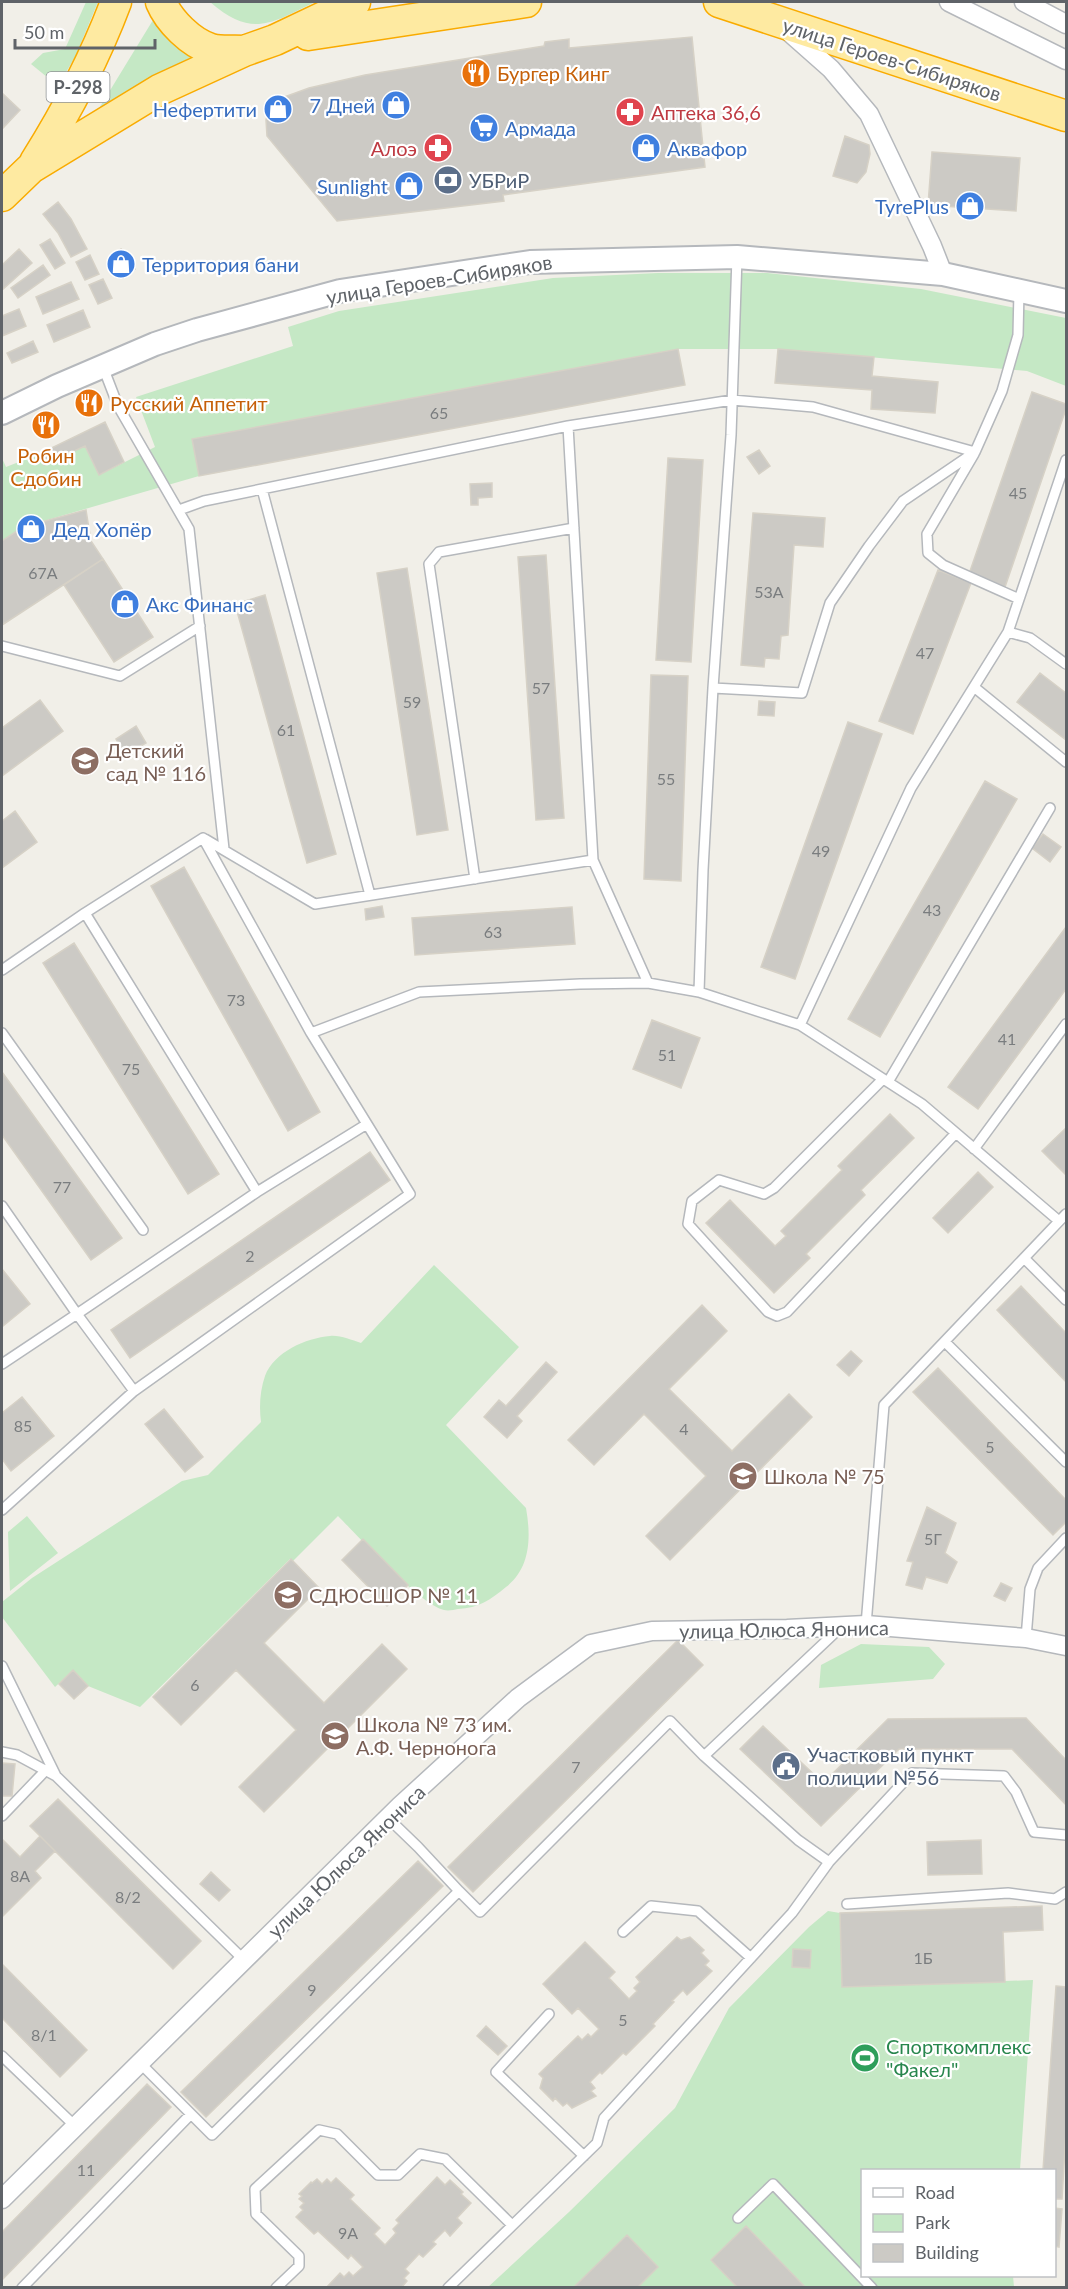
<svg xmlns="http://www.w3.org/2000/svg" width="1068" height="2289" viewBox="0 0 1068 2289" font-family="Lato,sans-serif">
	<rect width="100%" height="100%" fill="#f1efe8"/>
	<path fill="#c5e8c5" d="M86 2H98L76 55 58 86 31 64 43 53 65 49Z
		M210 2H315C270 24 252 38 210 2Z
		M153 20 176 47 192 57 147 79 95 115Z
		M658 273H767L921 289 1066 318V386L1027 371 778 349H678L192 439 199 476 23 527 2 541V458L6 467 39 454 44 465 85 446 99 475 155 447 136 397 293 346 288 327 339 311 553 278Z
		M434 1265 519 1347 446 1425 526 1508C531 1536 531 1568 506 1587 490 1600 479 1608 458 1609 454 1610 448 1611 444 1610 419 1604 359 1537 338 1516L293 1561 290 1559 140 1707 88 1686 73 1670 55 1687 2 1617V1602L32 1578 182 1481 208 1475 261 1422C259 1407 260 1390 265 1376 274 1352 306 1338 330 1336 340 1335 351 1340 361 1343Z
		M27 1516 58 1553 10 1591 8 1532Z
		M861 1644 929 1647 945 1664 933 1679 819 1688 821 1665Z
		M828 1911 840 1913 843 1987 1033 1980 1020 2170H862V2276H1013L1014 2287 487 2288 569 2212 675 2108 729 2008 809 1927Z"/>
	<path fill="#cccac5" stroke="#d6d1c6" stroke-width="1.5" d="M692 37 705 167 503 195 504 201 337 221 267 136 266 120 269 108 279 99 309 88 365 75 544 46 545 42 569 39V48Z
		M2 93 20 110 2 129Z
		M845 136 869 145 870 154 866 172 857 183 833 176Z
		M932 152 1020 158 1016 211 928 205Z
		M58 202 71 219 87 249 71 257 58 233 43 214Z
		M50 239 65 263 55 269 40 245Z
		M19 249 32 263 2 290V265Z
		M121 249 135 269 123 278 108 259Z
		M90 255 99 274 85 280 76 262Z
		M43 265 50 275 18 298 11 288Z
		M103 279 112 298 98 304 89 285Z
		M71 282 79 299 43 314 36 297Z
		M19 309 26 326 2 336V316Z
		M83 310 90 327 54 342 47 325Z
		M33 341 38 352 12 363 7 353Z
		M678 349 685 385 199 476 192 439Z
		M778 349 874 357 872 376 938 382 935 413 871 409 872 390 775 383Z
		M1032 392 1066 404V409L1005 587 969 574Z
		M105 422 124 462 99 475 85 446 44 465 39 454Z
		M759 450 770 466 759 474 747 457Z
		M668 458 703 460 691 662 656 660Z
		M492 483V497L478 498V505H471L470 484Z
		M86 510 91 541 103 559 2 625V541L23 527Z
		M753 513 825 518 823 547 794 545 788 635 781 636 779 659 765 658 764 667 741 665Z
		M546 555 564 818 536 820 518 557Z
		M103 559 153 637 114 662 64 585Z
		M407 568 448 830 417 835 377 573Z
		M938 570 971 583 913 734 879 721Z
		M265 595 336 854 307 863 235 604Z
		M1040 673 1066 693V740L1017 702Z
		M651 675 688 676 681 881 644 879Z
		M40 700 63 731 2 776V728Z
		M759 701 775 702 774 716 758 715Z
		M848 722 882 734 795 979 761 967Z
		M136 726 146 743 125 755 116 739Z
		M985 781 1017 799 880 1037 848 1019Z
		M15 811 37 842 2 868V821Z
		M1043 834 1061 847 1050 862 1032 848Z
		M184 867 320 1112 288 1131 151 886Z
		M382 906 384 917 366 920 365 909Z
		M572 907 575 944 415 955 412 918Z
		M1066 927V989L978 1109 948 1087Z
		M74 943 219 1174 188 1194 43 963Z
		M652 1020 700 1038 681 1088 633 1069Z
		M2 1072 122 1238 91 1260 2 1135Z
		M890 1114 914 1138 861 1190 865 1195 806 1254 810 1258 774 1293 706 1223 730 1200 775 1246 786 1236 781 1231 842 1170 838 1166Z
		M1066 1128V1175L1042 1151Z
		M370 1152 390 1180 130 1358 111 1330Z
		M978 1172 993 1187 948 1233 933 1218Z
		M2 1269 30 1304 3 1326 2 1325Z
		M1021 1286 1066 1333V1382L997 1310Z
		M702 1305 727 1331 669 1389 732 1451 789 1394 812 1417 670 1560 646 1536 706 1476 644 1414 594 1465 568 1440Z
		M851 1351 862 1361 849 1376 837 1365Z
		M546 1362 557 1372 517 1416 522 1421 507 1438 484 1417 499 1400 506 1406Z
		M938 1368 1066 1500V1522L1053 1535 913 1392Z
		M22 1397 54 1436 11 1471 2 1459V1413Z
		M164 1409 203 1457 185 1472 145 1424Z
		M927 1507 956 1523 945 1553 957 1562 947 1583 926 1577 922 1589 906 1585 913 1562 907 1561Z
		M363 1539 408 1585 387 1606 342 1560Z
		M291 1559 319 1588 264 1643 324 1703 382 1644 407 1669 264 1812 239 1787 296 1730 236 1670 181 1725 153 1697Z
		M1001 1583 1012 1588 1005 1601 994 1596Z
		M678 1640 703 1665 473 1892 448 1867Z
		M73 1670 88 1686 74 1699 59 1684Z
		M1026 1718 1066 1760V1805L1012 1749H899L821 1826 740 1749 763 1726 823 1783 888 1719Z
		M2 1763 15 1764 12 1796H2Z
		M58 1799 201 1941 173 1969 30 1826Z
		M40 1836 55 1851 35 1871 41 1878 2 1917V1839L20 1857Z
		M981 1840 982 1874 928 1875 927 1842Z
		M418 1861 443 1886 206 2117 181 2092Z
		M211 1872 230 1890 219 1901 200 1884Z
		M1042 1906 1043 1930 1003 1932 1005 1982 842 1987 840 1913Z
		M677 1937 681 1940 690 1937 704 1950 701 1953 709 1961 705 1965 712 1971 687 1995 683 1990 672 2001 674 2002 653 2024 655 2026 626 2055 623 2053 602 2074 600 2072 590 2082 595 2088 591 2091 596 2096 572 2108 567 2103 563 2106 555 2098 553 2101 540 2088 543 2078 539 2074 578 2036 582 2040 588 2034 591 2037 599 2029 578 2008 572 2014 543 1984 585 1942 615 1972 609 1978 629 1999 637 1991 634 1988 640 1982 636 1977Z
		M793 1949 811 1950 810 1968 792 1967Z
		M2 1964 87 2050 60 2077 2 2018Z
		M1056 1986 1066 1987V2131L1062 2199H1054V2170H1043Z
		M486 2026 507 2046 498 2055 477 2036Z
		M147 2084 171 2107 2 2280V2232Z
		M437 2177 445 2185 450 2180 463 2192 461 2194 471 2203 457 2218 462 2223 450 2236 445 2230 433 2242 436 2244 423 2257 419 2254 405 2269 409 2273 404 2278 407 2281 401 2288H326L340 2273 344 2277 349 2272 353 2276 363 2267 351 2255 348 2259 318 2231 314 2234 296 2217 303 2210 300 2207 304 2203 299 2199 302 2196 299 2194 311 2182 312 2183 317 2179 322 2184 327 2179 331 2183 336 2178 354 2195 350 2199 380 2228 374 2234 385 2245 396 2233 393 2229 399 2223 396 2220Z
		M1054 2208 1062 2209 1059 2247 1054 2246Z
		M746 2226 806 2288H738L711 2260Z
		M627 2235 658 2267 637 2288H573Z"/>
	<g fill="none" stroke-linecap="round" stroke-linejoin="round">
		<g stroke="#b5b8bc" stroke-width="12">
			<path id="service" d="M103 367 118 406 189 529 224 849
				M568 426 593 860 648 983
				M974 454 927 534 928 553 943 565 1019 599
				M262 489 370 895
				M179 510 204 501 568 426 732 400 813 407 975 452 1002 391 1018 335 1019 291
				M1008 632 1030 638 1066 664
				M2 646 120 676 200 626
				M974 687 1066 762
				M713 688 802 693 830 603 869 546 903 501 975 452
				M203 838 311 1033 419 992 580 984 648 983 699 992 800 1025 911 788 1008 632 1066 460
				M203 838 85 913 257 1192 77 1314 134 1391 410 1194 311 1033
				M205 839 315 904 593 860
				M475 879 429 564 439 552 574 528
				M2 970 85 913
				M699 992 703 870 713 688 731 435 737 257
				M800 1025 922 1104 1059 1221
				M2 1033 143 1230
				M883 1079 774 1188 764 1194 719 1180 692 1201 688 1224 768 1312 777 1316 787 1312 956 1133
				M888 1082 1050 808
				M974 1149 1066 1024
				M257 1192 367 1124
				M2 1206 77 1314 2 1364
				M1024 1258 1066 1300
				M945 1342 1066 1462
				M2 1510 134 1391
				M866 1625 884 1405 1066 1214
				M1026 1638 1030 1589 1038 1568 1066 1538
				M2 1666 56 1776
				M2 1752 17 1755 56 1776 244 1960
				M704 1756 798 1840 829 1862
				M2 1816 46 1770
				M388 1818 418 1847 459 1891
				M847 1904 1008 1893 1055 1899 1066 1892
				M623 1932 651 1906 698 1911 751 1958
				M549 2014 496 2072 584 2156
				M2 2056 75 2126
				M191 2114 212 2135 459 1891 480 1912 670 1721 704 1756 840 1628
				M738 2218 773 2184 872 2288
				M22 2288 191 2114 140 2063
				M276 2288 299 2266V2256L256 2214 255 2189 319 2130 337 2134 378 2175H398L420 2154 445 2159 512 2225
				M448 2288 597 2143 604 2118 792 1913 829 1862 912 1773 1004 1776 1016 1792 1034 1832 1066 1835"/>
		</g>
		<g stroke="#b5b8bc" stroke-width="21">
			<path id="minor" d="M949 2 1066 60
				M1024 2 1066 24
				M788 31 831 69 869 114 932 246 943 274
				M2 2199 400 1806 518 1698 591 1644 652 1631 787 1629 866 1625 1026 1638 1066 1646"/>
		</g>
		<g stroke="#b5b8bc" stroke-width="26">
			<path id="tertiary" d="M2 413 57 386 155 344 197 330 340 291 530 262 737 257 943 274 1066 301"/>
		</g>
		<g stroke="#f9ab00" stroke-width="33">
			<path id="trunk" d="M161 2C169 21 191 43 211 49 221 52 234 50 244 51
				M719 2 1066 116
				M308 35 526 2
				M35 162C67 111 95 58 116 2
				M2 196 31 168 159 90 244 51 275 40 355 2"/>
		</g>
		<use href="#service" stroke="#fff" stroke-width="9"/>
		<use href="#minor" stroke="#fff" stroke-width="18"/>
		<use href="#tertiary" stroke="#fff" stroke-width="22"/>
		<use href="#trunk" stroke="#feeaa1" stroke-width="30"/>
	</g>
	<defs>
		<g id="restaurant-disc" transform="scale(1.5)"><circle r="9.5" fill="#e8710a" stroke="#fff"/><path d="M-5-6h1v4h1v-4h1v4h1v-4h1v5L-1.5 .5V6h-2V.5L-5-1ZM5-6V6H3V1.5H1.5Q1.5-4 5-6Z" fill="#fff"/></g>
		<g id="shop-disc" transform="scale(1.5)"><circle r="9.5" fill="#3f7fe0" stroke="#fff"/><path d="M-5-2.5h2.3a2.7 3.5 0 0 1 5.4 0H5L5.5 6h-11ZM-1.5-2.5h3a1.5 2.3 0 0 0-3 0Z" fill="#fff"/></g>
		<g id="pharmacy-disc" transform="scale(1.5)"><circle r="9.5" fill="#e0444e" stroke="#fff"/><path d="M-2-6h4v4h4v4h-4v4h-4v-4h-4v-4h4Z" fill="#fff"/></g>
		<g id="supermarket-disc" transform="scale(1.5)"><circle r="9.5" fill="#3f7fe0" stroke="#fff"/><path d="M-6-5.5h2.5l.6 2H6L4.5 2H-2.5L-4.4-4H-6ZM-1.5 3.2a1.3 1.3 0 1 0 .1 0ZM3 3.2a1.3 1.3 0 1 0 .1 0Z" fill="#fff"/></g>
		<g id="bank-disc" transform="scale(1.5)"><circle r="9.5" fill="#5c6f8a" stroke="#fff"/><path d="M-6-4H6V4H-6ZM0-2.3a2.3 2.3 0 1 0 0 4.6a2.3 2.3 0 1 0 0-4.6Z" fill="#fff"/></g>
		<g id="school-disc" transform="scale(1.5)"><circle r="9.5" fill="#8d6e63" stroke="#fff"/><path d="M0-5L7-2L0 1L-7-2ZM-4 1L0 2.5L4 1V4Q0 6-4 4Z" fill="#fff"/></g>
		<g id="civic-disc" transform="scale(1.5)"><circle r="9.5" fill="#5c6f8a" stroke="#fff"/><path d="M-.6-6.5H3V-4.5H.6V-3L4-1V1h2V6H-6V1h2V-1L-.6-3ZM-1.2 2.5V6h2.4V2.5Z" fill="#fff"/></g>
		<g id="stadium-disc" transform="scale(1.5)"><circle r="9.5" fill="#2e9e5b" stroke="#fff"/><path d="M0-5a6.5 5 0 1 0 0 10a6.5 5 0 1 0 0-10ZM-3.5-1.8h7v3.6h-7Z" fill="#fff"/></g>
	</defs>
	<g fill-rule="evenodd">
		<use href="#restaurant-disc" x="476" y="73"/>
		<use href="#shop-disc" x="396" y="105"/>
		<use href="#shop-disc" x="278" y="109"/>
		<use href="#pharmacy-disc" x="630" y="112"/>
		<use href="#supermarket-disc" x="484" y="128"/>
		<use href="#pharmacy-disc" x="438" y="148"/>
		<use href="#shop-disc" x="646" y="148"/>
		<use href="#bank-disc" x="448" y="180"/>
		<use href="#shop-disc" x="409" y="186"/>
		<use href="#shop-disc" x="970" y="206"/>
		<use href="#shop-disc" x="121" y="264"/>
		<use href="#restaurant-disc" x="89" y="403"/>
		<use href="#restaurant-disc" x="46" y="425"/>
		<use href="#shop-disc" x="31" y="529"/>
		<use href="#shop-disc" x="125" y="604"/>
		<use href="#school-disc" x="85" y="761"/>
		<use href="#school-disc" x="743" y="1476"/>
		<use href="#school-disc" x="288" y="1595"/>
		<use href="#school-disc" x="335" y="1736"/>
		<use href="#civic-disc" x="786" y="1766"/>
		<use href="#stadium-disc" x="865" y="2058"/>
	</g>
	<g text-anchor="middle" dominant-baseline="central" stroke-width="4.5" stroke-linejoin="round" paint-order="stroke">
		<g font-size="16" fill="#7a7d7f">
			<text x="439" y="412">65</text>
			<text x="1018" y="492">45</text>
			<text x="43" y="572">67А</text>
			<text x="769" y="591">53А</text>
			<text x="925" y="652">47</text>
			<text x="541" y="687">57</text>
			<text x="412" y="701">59</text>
			<text x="286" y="729">61</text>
			<text x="666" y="778">55</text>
			<text x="821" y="850">49</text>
			<text x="932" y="909">43</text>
			<text x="493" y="931">63</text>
			<text x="236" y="999">73</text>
			<text x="1007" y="1038">41</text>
			<text x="667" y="1054">51</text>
			<text x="131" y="1068">75</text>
			<text x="62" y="1186">77</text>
			<text x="250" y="1255">2</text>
			<text x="23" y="1425">85</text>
			<text x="684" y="1428">4</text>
			<text x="990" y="1446">5</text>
			<text x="933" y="1538">5Г</text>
			<text x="195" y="1684">6</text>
			<text x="576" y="1766">7</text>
			<text x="20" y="1875">8А</text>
			<text x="128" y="1896">8/2</text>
			<text x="923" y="1957">1Б</text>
			<text x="312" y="1989">9</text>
			<text x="623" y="2019">5</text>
			<text x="44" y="2034">8/1</text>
			<text x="86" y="2169">11</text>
			<text x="348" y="2232">9А</text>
		</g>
		<rect fill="#fff" stroke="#8f9295" stroke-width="1.5" x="46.5" y="72" width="63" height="30" rx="4.5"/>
		<g font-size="18" font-weight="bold" fill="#5f6368">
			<text x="78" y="87">Р-298</text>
		</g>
		<g font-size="20" fill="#5f6368" stroke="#fff">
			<text transform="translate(892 59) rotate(18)">улица Героев-Сибиряков</text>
			<text transform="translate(439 279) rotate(-9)">улица Героев-Сибиряков</text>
			<text transform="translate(784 1629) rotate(-1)">улица Юлюса Янониса</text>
			<text transform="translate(346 1861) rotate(-44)">улица Юлюса Янониса</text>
		</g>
		<g font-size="20" fill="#c56008" stroke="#fff" text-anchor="start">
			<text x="497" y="73">Бургер Кинг</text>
			<text x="110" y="403">Русский Аппетит</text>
			<text x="46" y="455" text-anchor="middle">Робин<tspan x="46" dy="23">Сдобин</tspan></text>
		</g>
		<g font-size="20" fill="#366cbe" stroke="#fff" text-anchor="start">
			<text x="375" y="105" text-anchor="end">7 Дней</text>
			<text x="257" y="109" text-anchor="end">Нефертити</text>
			<text x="505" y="128">Армада</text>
			<text x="667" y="148">Аквафор</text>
			<text x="388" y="186" text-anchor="end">Sunlight</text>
			<text x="949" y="206" text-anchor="end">TyrePlus</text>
			<text x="142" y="264">Территория бани</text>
			<text x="52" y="529">Дед Хопёр</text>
			<text x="146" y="604">Акс Финанс</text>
		</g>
		<g font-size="20" fill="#be3a42" stroke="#fff" text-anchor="start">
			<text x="651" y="112">Аптека 36,6</text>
			<text x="417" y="148" text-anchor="end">Алоэ</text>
		</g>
		<g font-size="20" fill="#4e5e75" stroke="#fff" text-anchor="start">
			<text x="469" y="180">УБРиР</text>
			<text x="807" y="1754">Участковый пункт<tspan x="807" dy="23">полиции №56</tspan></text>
		</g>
		<g font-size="20" fill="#785e54" stroke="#fff" text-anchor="start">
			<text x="106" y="750">Детский<tspan x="106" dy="23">сад № 116</tspan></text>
			<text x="764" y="1476">Школа № 75</text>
			<text x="309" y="1595">СДЮСШОР № 11</text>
			<text x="356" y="1724">Школа № 73 им.<tspan x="356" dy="23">А.Ф. Чернонога</tspan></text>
		</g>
		<g font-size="20" fill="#27864d" stroke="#fff" text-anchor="start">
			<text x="886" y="2046">Спорткомплекс<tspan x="886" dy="23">"Факел"</tspan></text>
		</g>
	</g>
	<rect width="1068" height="2289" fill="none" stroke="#5f6368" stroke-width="6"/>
	<rect x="861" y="2169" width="195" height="108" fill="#ffffff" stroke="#bfc1c3" stroke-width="1.5"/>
	<rect x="873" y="2188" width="30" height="9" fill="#ffffff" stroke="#bfc1c3" stroke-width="1.5"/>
	<text x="915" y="2199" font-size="18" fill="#5f6368">Road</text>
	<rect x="873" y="2214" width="30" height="18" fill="#c5e8c5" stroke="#bfc1c3" stroke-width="1.5"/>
	<text x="915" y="2229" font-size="18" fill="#5f6368">Park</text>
	<rect x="873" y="2244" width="30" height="18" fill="#cccac5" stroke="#bfc1c3" stroke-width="1.5"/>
	<text x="915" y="2259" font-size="18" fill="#5f6368">Building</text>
	<path d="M15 39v9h140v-9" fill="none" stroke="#5f6368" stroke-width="3"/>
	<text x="24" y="39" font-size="18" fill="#5f6368" stroke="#ffffff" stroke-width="4.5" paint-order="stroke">50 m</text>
</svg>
